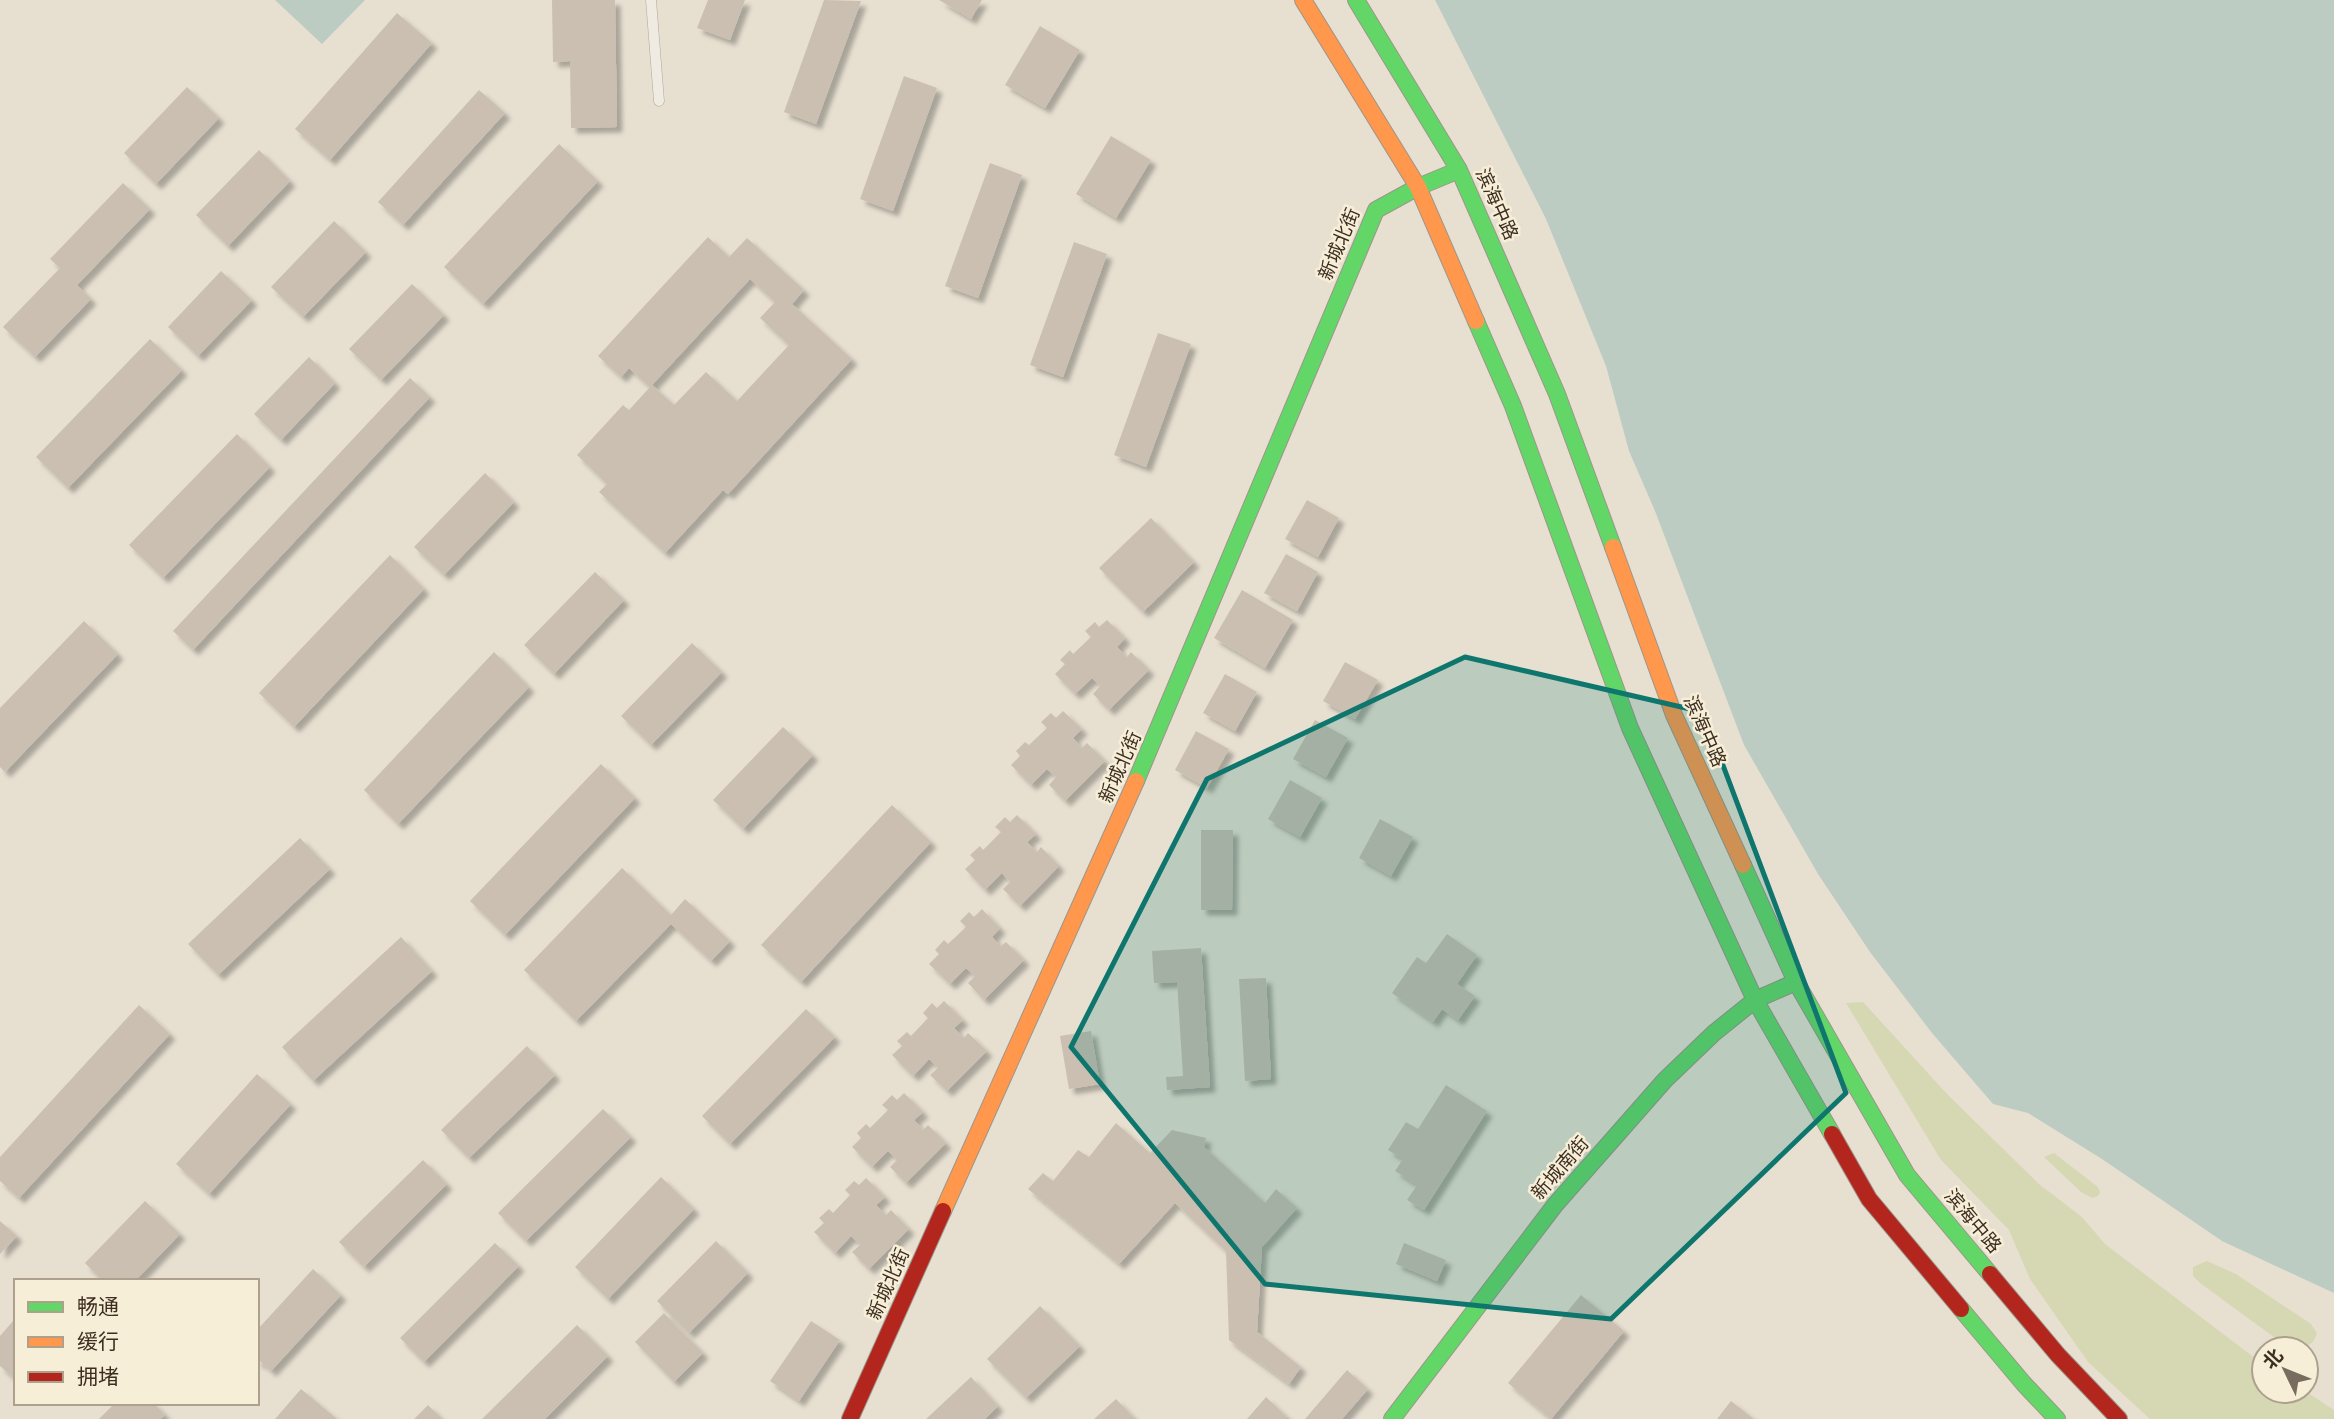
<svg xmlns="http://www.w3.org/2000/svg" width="2334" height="1419" viewBox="0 0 2334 1419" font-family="'Crimson Pro','Noto Sans SC',serif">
	<defs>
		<filter id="shadow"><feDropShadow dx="5.5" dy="5.5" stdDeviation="2" flood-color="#0004"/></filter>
	</defs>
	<rect width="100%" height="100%" fill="#e7e0d1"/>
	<path fill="#d6d7b3" d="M1863 1002 1948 1095 2039 1184 2082 1217 2105 1244 2264 1365V1391H2305L2334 1410V1419H2150L2088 1362 2030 1279 2009 1230 1941 1160 1846 1003Z
		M2054 1153 2098 1187 2100 1192 2098 1196 2092 1198 2081 1192 2044 1157Z
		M2207 1261 2236 1274 2311 1324 2317 1333C2311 1352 2297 1349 2282 1343L2200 1283 2193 1276V1267Z"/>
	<path fill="#bcccc2" d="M275 0H365L322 44Z
		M1435 0H2334V1293L2222 1241 2102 1159 2028 1113 1993 1104 1932 1033 1870 952 1818 874 1744 745 1655 511 1629 451 1606 366 1546 219Z"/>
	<path fill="#cbbfb2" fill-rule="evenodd" filter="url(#shadow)" d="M552 0H615L617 127 571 128 570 61 553 62Z
		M708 0H745L730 40 697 28Z
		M824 0 861 1 816 124 784 112Z
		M939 0H982L971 19Z
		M397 13 432 43 330 160 295 129Z
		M1040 26 1080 50 1045 108 1005 85Z
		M904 76 937 88 893 211 860 199Z
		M187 87 219 118 156 184 124 153Z
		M479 90 505 113 403 225 378 202Z
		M1111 136 1151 160 1116 218 1076 194Z
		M559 144 598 181 483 304 444 267Z
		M259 150 290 181 228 246 196 215Z
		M990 163 1022 175 978 298 945 286Z
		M123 183 150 209 77 285 91 299 35 357 3 327 60 268 50 259Z
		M334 221 366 252 303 317 271 287Z
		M708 237 729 257 747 238 804 290 792 304 852 359 728 494 723 490 665 553 599 492 607 484 577 455 623 405 629 410 650 387 629 368 621 377 598 356ZM750 279 775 302 760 318 789 345 737 401 706 372 674 405 652 385Z
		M1074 242 1107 254 1063 377 1030 365Z
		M221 271 252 300 198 356 168 327Z
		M412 284 444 315 381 380 349 349Z
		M1158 333 1191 344 1146 467 1114 455Z
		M150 339 182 370 68 488 36 457Z
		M309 357 335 383 281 440 254 414Z
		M410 378 430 397 193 650 173 631Z
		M237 434 270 467 163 578 129 545Z
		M485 473 514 502 444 575 414 547Z
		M1307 500 1339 518 1318 557 1285 539Z
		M1151 518 1194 562 1143 612 1099 568Z
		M1286 554 1318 572 1297 611 1264 593Z
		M390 555 424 589 294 727 259 693Z
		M595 572 624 600 554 674 524 645Z
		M1242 590 1293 620 1265 668 1214 638Z
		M1107 620 1125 638 1117 647 1127 657 1131 652 1149 670 1109 710 1093 694 1100 686 1092 678 1075 694 1055 674 1065 664 1060 660 1070 650 1073 654 1091 637 1085 631 1095 622 1099 627Z
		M84 621 118 654 5 772 0 767V708Z
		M692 643 722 672 651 745 621 716Z
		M494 652 529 687 398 824 364 790Z
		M1345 662 1378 680 1355 719 1323 701Z
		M1225 674 1257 692 1235 731 1203 713Z
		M1063 711 1082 729 1073 738 1082 748 1087 743 1105 761 1065 801 1049 785 1056 777 1047 769 1031 785 1011 765 1020 756 1016 751 1025 742 1029 745 1047 728 1041 722 1051 713 1056 718Z
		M1315 720 1348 738 1326 777 1293 759Z
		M783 727 813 755 743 829 713 800Z
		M1196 731 1229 749 1207 788 1175 770Z
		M601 764 635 798 505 935 470 901Z
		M1290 780 1322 798 1300 837 1268 819Z
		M892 805 931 842 801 982 761 945Z
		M1017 815 1036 834 1027 842 1037 852 1041 847 1059 866 1020 906 1003 889 1010 882 1002 873 985 890 965 869 975 860 970 855 980 846 983 850 1001 832 995 827 1005 817 1010 822Z
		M1380 819 1413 837 1391 876 1359 858Z
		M1201 830H1233L1232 910H1201Z
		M300 838 330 869 218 975 188 944Z
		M622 868 671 915 685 899 730 941 711 961 671 924 576 1021 524 970Z
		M982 909 1000 928 992 937 1001 946 1006 942 1024 960 984 1000 968 983 975 976 966 968 950 984 929 964 939 954 935 950 944 940 948 944 966 927 960 921 969 912 974 917Z
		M1447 934 1477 955 1457 984 1475 996 1458 1020 1442 1009 1433 1022 1392 993 1417 957 1426 963Z
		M401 937 432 971 313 1081 282 1047Z
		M1201 948 1210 1087 1167 1090 1166 1077 1183 1076 1177 982 1154 983 1152 951Z
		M1266 978 1271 1079 1245 1081 1239 979Z
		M944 1001 963 1020 954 1028 964 1038 968 1033 987 1051 947 1091 930 1075 938 1068 929 1059 913 1076 892 1055 902 1046 897 1041 907 1032 911 1036 928 1018 923 1013 932 1003 937 1008Z
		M139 1005 170 1034 19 1198 0 1181V1157Z
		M806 1009 835 1037 730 1144 702 1116Z
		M1091 1031 1100 1084 1069 1089 1060 1036Z
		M527 1046 555 1075 469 1158 441 1130Z
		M257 1074 291 1104 209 1194 176 1164Z
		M1446 1085 1487 1111 1424 1210 1407 1200 1417 1185 1395 1171 1403 1159 1388 1150 1406 1122 1418 1129Z
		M904 1093 923 1112 914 1120 923 1130 928 1125 946 1143 906 1183 890 1167 897 1160 888 1151 872 1167 852 1147 861 1138 857 1133 866 1124 870 1128 888 1110 882 1105 892 1095 897 1100Z
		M603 1109 631 1137 526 1241 498 1213Z
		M1116 1123 1150 1153 1172 1130 1206 1138 1204 1147 1265 1203 1276 1189 1297 1208 1262 1247 1257 1332 1301 1367 1289 1384 1229 1340 1226 1251 1175 1203 1119 1264 1028 1189 1043 1173 1053 1181 1078 1150 1089 1157Z
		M423 1160 447 1184 364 1267 339 1242Z
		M661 1177 694 1209 608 1299 575 1267Z
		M866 1178 885 1197 876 1205 886 1215 891 1210 909 1229 869 1269 852 1252 860 1245 851 1236 835 1253 814 1232 824 1223 819 1218 829 1209 833 1213 850 1195 845 1190 854 1181 859 1185Z
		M145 1201 180 1234 135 1281H103L85 1263Z
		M0 1221 17 1236 0 1254Z
		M716 1241 748 1273 689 1333 657 1301Z
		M495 1243 519 1266 424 1362 400 1338Z
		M1404 1243 1446 1260 1437 1281 1396 1264Z
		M313 1269 341 1295 271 1371 260 1361 257 1364V1330Z
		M1581 1295 1624 1331 1551 1419 1508 1383Z
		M1040 1306 1080 1346 1026 1398 987 1359Z
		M664 1313 703 1353 674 1382 635 1342Z
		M13 1321 16 1324V1380L0 1366V1336Z
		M811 1321 840 1340 799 1401 770 1381Z
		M577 1325 608 1356 545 1419H482Z
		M1347 1370 1368 1389 1342 1419H1305Z
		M971 1377 998 1406 985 1419H926Z
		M301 1389 337 1419H275Z
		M1266 1397 1287 1417 1285 1419H1247Z
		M1116 1399 1135 1419H1094Z
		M1731 1401 1754 1419H1717Z
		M115 1403H154L165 1415 160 1419H99Z
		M428 1405 442 1419H414Z"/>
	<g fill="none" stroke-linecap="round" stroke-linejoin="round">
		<g stroke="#ada599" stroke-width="11">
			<path id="lane" d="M651 0 659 101"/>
		</g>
		<g stroke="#9c958a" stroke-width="18">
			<path id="fast" d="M1356 0 1459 170 1557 394 1613 547
				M1476 321 1513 406 1630 728 1755 1000 1832 1134
				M1136 781 1376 210 1418 187 1459 170
				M1743 865 1796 982 1907 1175 1990 1274
				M1961 1309 2024 1384 2057 1419
				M1392 1419 1555 1205 1665 1080 1714 1033 1755 1000 1796 982"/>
		</g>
		<g stroke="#9c958a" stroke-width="18">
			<path id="slow" d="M1303 0 1418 187 1476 321
				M1613 547 1674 715 1743 865
				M943 1211 1136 781"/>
		</g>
		<g stroke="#9c958a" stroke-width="18">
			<path id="jam" d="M1832 1134 1869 1199 1961 1309
				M1990 1274 2058 1355 2119 1419
				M850 1419 943 1211"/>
		</g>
		<use href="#lane" stroke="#efebe3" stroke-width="10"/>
		<use href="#fast" stroke="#63d668" stroke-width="16"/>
		<use href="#slow" stroke="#ff974d" stroke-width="16"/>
		<use href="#jam" stroke="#b3261e" stroke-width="16"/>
	</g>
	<path fill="#0f766e" fill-opacity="0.2" stroke="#0f766e" stroke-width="5" stroke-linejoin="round" d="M1465 657 1703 712 1846 1093 1611 1319 1265 1284 1071 1047 1207 779Z"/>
	<g text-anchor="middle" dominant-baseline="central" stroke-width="5" stroke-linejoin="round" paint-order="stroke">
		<g font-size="19" fill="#3d2e20" stroke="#f7eed8">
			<text transform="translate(1497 204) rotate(66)">滨海中路</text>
			<text transform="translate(1339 244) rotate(-67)">新城北街</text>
			<text transform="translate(1705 731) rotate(66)">滨海中路</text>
			<text transform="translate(1120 767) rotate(-66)">新城北街</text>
			<text transform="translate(1560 1168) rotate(-49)">新城南街</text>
			<text transform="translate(1973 1221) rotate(50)">滨海中路</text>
			<text transform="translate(888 1284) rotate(-66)">新城北街</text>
		</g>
	</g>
	<rect x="14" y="1279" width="245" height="126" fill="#f7eed8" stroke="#ada18e" stroke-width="2"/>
	<rect x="28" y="1302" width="35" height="10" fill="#63d668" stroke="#ada18e" stroke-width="2"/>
	<text x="77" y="1314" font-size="21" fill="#3d2e20">畅通</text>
	<rect x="28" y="1337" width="35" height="10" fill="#ff974d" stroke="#ada18e" stroke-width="2"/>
	<text x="77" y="1349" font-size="21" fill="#3d2e20">缓行</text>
	<rect x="28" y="1372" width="35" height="10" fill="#b3261e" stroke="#ada18e" stroke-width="2"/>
	<text x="77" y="1384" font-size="21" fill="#3d2e20">拥堵</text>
	<g transform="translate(2285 1370) rotate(313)"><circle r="33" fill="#f7eed8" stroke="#ada18e" stroke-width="2"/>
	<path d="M0-5L12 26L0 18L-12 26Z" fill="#786c5e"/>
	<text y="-10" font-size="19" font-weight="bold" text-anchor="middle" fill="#3d2e20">北</text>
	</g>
</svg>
